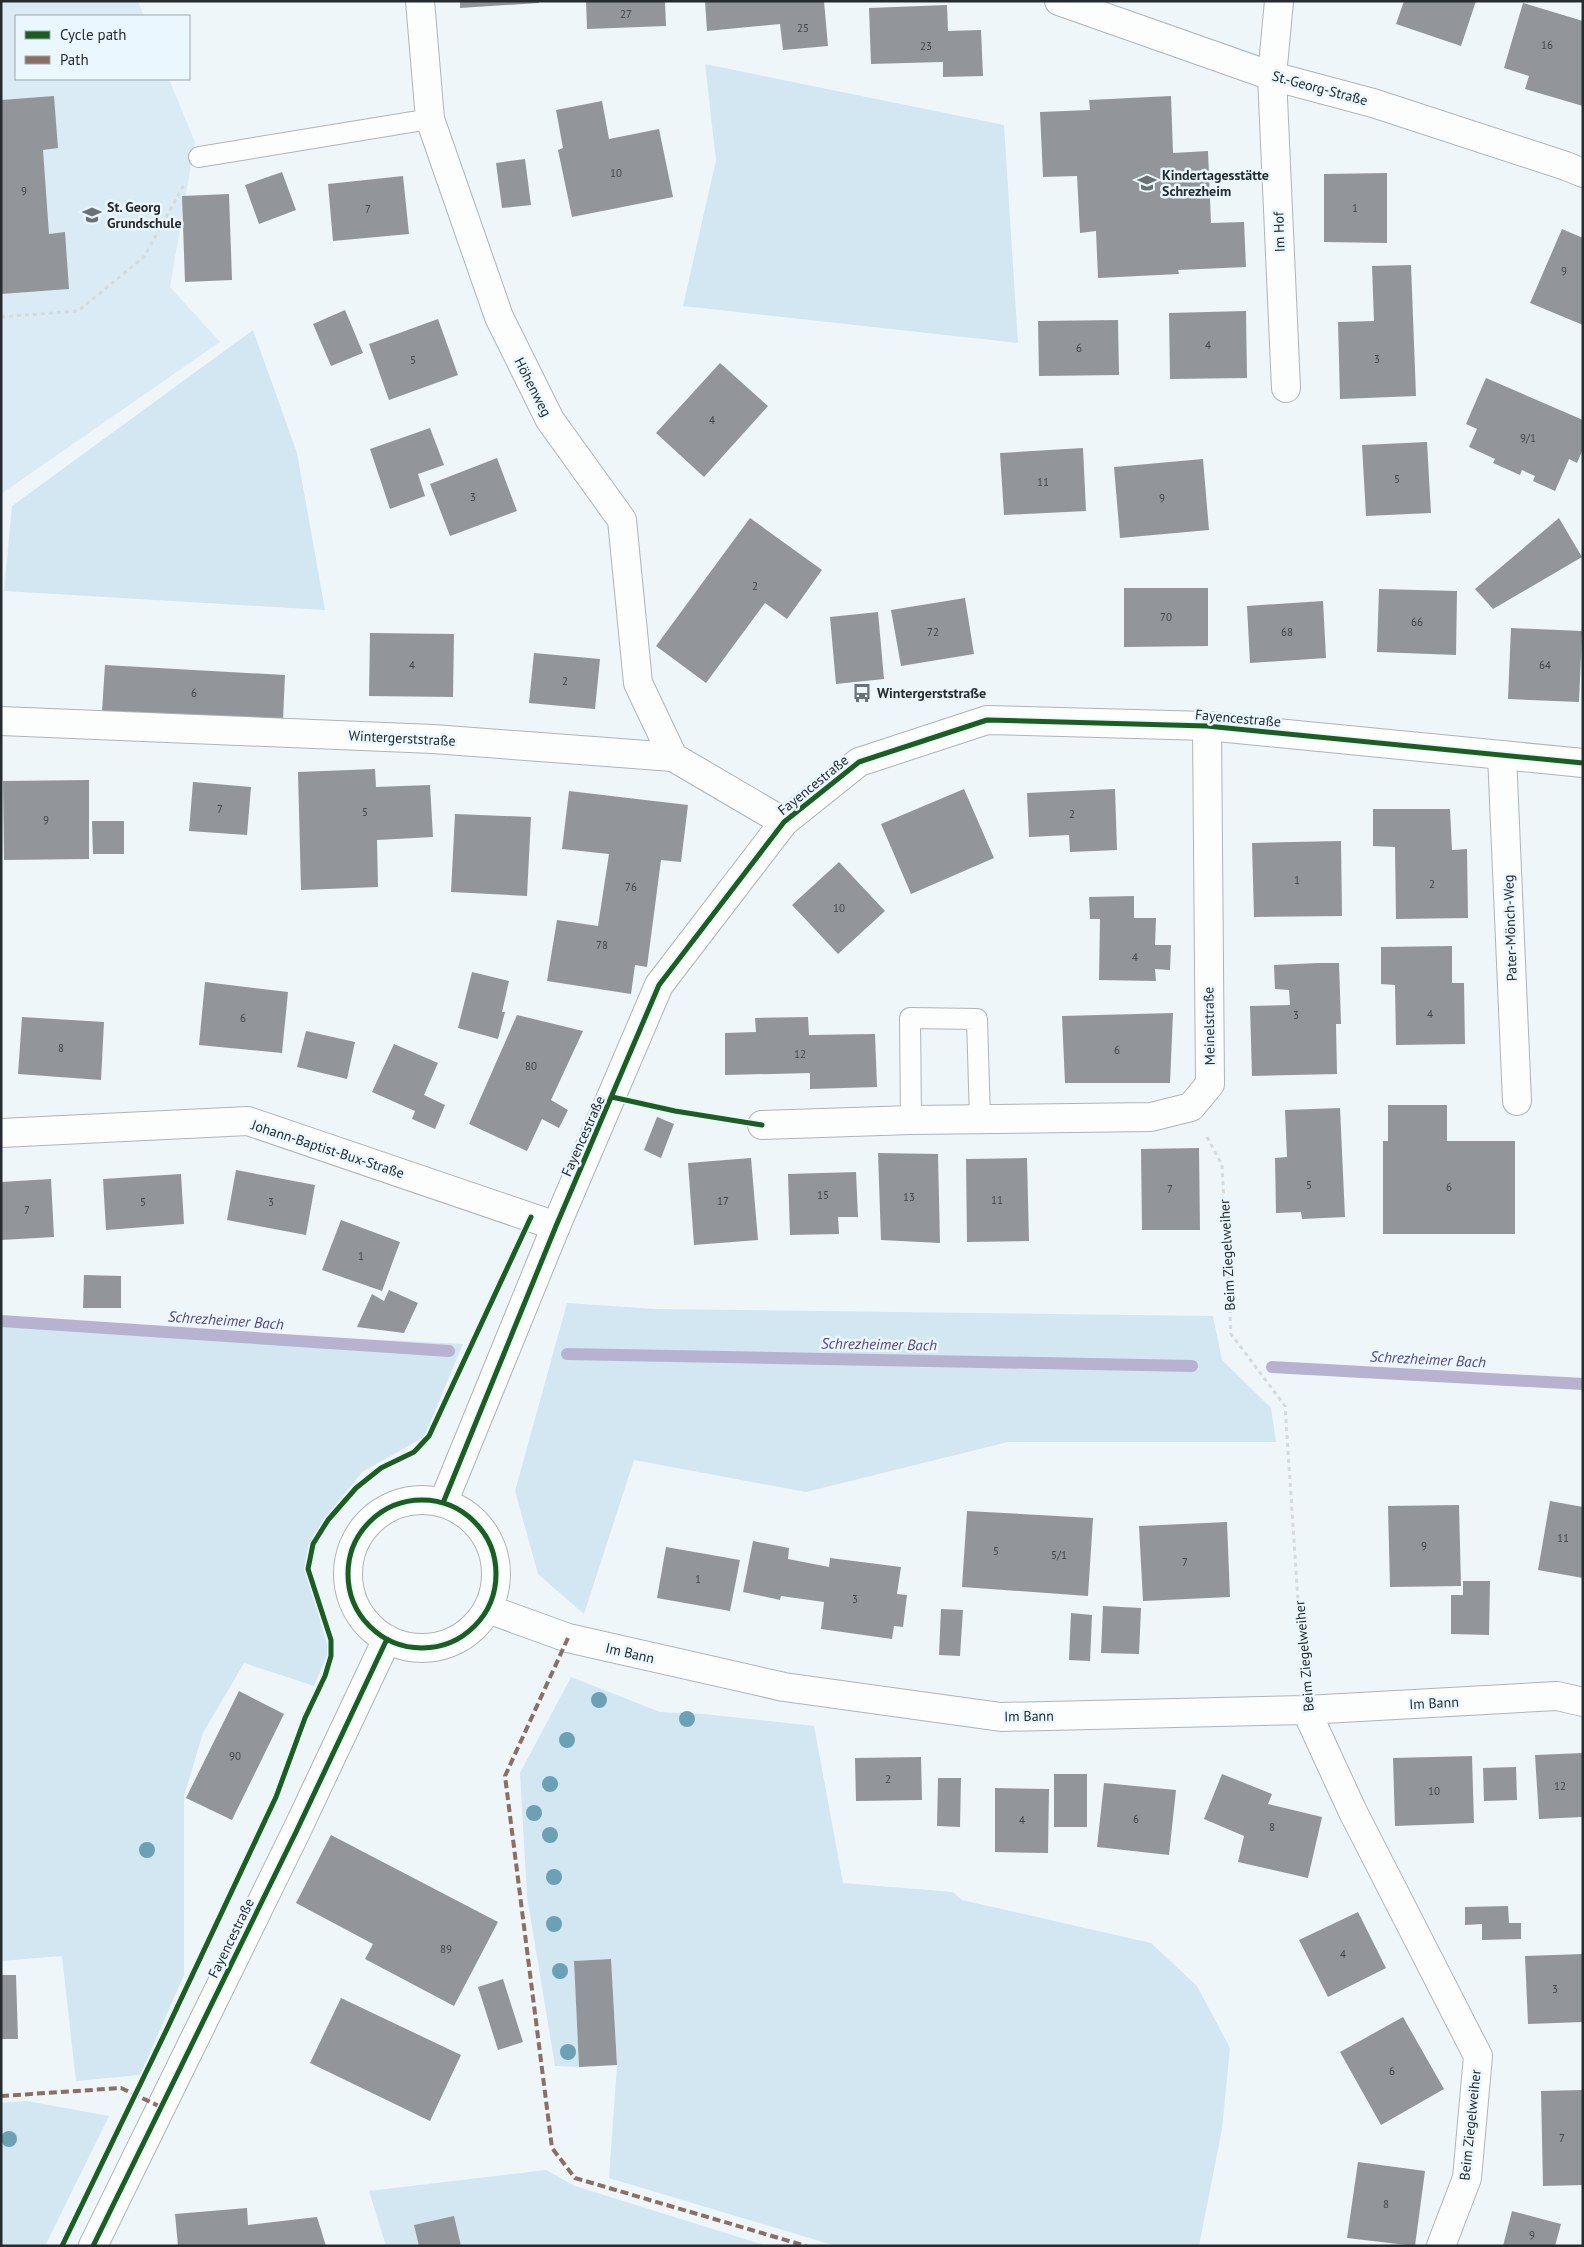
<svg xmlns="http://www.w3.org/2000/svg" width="1584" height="2247" viewBox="0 0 1584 2247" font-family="'PT Sans',sans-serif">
	<rect width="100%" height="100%" fill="#eef6fa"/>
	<path fill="#dbebf5" d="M1 1H138L144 16H16V79H169L195 142 170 287 220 342 1 494Z"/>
	<path fill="#d3e7f2" d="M705 64 1004 125 1018 343 683 306 716 160Z
		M253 330 297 453 325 610 4 591 12 506Z
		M567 1303 656 1309 1213 1316 1222 1360 1271 1408 1276 1442H1008L806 1492 634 1460 584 1614 538 1574 515 1491Z
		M1 1320 463 1344 424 1437 362 1472 324 1520 309 1581 329 1651 314 1686 244 1663 203 1733 184 1796V1975L140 2075 76 2081 62 1956 1 1961Z
		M571 1677 660 1712 704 1714 814 1726 843 1883 953 1892 962 1900 1151 1943 1197 1986 1230 2048 1222 2129 1199 2246H836L609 2178 617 2065 611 1959 574 1961 579 2067 555 2066 527 1896 520 1773Z
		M27 2101 109 2116 45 2246H1V2103Z
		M546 2170 575 2186 767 2246H386L369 2191Z"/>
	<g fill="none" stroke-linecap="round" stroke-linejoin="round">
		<path stroke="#b8b2d1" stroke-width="12" d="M1 1321 449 1351
			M567 1354 1192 1366
			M1272 1367 1583 1384"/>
	</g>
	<path fill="#92969a" d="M460 1H539V3L460 8Z
		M586 1H665L666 26 587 29Z
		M705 1H824L828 46 783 50 780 24 707 31Z
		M1404 1H1476L1461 46 1396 24Z
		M1523 3 1583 21V106L1525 89 1529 76 1504 68Z
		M947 5 948 31 981 30 983 76 943 77V62L871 64 869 8Z
		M54 96 58 148 43 150 49 234 65 232 69 289 1 294V100Z
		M1171 96 1173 153 1208 151 1211 223 1244 222 1246 267 1178 270 1179 274 1098 278 1096 231 1080 233 1077 176 1043 177 1040 112 1090 110 1089 100Z
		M602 101 609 139 659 129 673 197 572 217 558 150 563 148 556 110Z
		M525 159 531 205 502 208 496 163Z
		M282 172 296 210 259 224 245 185Z
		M1387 173V243L1324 242V174Z
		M403 176 409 234 333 241 328 184Z
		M229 194 232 280 185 282 182 196Z
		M1562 229 1583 238V325L1530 303Z
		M1411 265 1416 396 1340 399 1338 322 1374 321 1372 266Z
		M345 310 363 353 331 366 313 324Z
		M1246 311 1247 378 1170 379 1169 313Z
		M438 319 458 375 389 400 369 344Z
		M1118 320 1119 375 1039 376 1038 321Z
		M720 363 768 406 704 477 656 433Z
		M1486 378 1583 420V449L1577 463 1569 459 1555 491 1533 481 1535 476 1522 470 1520 475 1493 463 1495 459 1469 447 1477 429 1466 424Z
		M430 428 444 465 418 474 425 496 390 509 370 449Z
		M1427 442 1431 513 1366 516 1362 445Z
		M1083 448 1086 511 1004 515 1000 453Z
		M497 458 517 511 450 536 430 484Z
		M1203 459 1209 530 1120 538 1114 467Z
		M750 518 822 570 787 619 765 603 706 683 656 646Z
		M1559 518 1582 557 1493 609 1475 589Z
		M1124 588H1208V646L1124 647Z
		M1379 589 1457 591 1456 655 1377 652Z
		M965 598 974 654 901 666 891 610Z
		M1323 601 1326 658 1250 663 1247 606Z
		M878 612 884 679 836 684 830 617Z
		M1511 628 1582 631 1579 702 1508 699Z
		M370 633 454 634 453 697 369 696Z
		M534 653 600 659 595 709 529 703Z
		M105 665 285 675 283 720 102 711Z
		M375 769 376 787 430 785 433 837 377 840 378 887 301 890 298 772Z
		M89 780V859L4 860 3 781Z
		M193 782 251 787 247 835 189 831Z
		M964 789 994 858 911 894 881 824Z
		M1115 789 1117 850 1070 852 1069 835 1029 837 1027 793Z
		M569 791 688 805 681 862 661 860 647 967 635 965 631 994 547 981 557 920 598 926 609 854 562 849Z
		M1373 809H1450L1452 850 1467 849 1468 918 1396 919 1395 847 1373 846Z
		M455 814 531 817 527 896 451 892Z
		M92 821H124V854H93Z
		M1341 841 1342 916 1254 917 1252 843Z
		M839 862 885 911 838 954 792 905Z
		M1134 896V918H1156L1155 945H1171L1170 970 1155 969 1156 981 1099 980 1100 919H1090L1089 897Z
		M1452 946V983H1464L1465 1044 1396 1045 1395 985 1381 984V947Z
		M1318 963H1339L1341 1024H1336L1337 1074 1252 1076 1250 1006 1290 1005 1289 990 1275 989 1274 965Z
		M472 972 509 981 502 1012H505L498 1039 458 1028Z
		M205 982 288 992 282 1053 199 1045Z
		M1173 1013 1170 1083H1065L1062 1016Z
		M517 1015 583 1031 551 1100 568 1110 559 1128 542 1119 527 1151 469 1124Z
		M22 1017 104 1022 101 1080 18 1074Z
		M808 1017 809 1035 875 1034 877 1087 810 1089V1073L725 1075V1033L756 1032 755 1018Z
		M306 1031 355 1042 347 1079 297 1067Z
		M394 1044 438 1063 424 1095 445 1105 435 1129 412 1119 415 1111 372 1092Z
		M1388 1105H1447V1141H1515V1234H1383V1141H1388Z
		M1340 1108 1345 1217 1302 1219 1301 1212 1276 1213 1275 1158 1287 1157 1285 1110Z
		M657 1117 674 1124 661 1158 644 1150Z
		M1199 1148 1200 1230H1142L1141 1149Z
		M878 1153 938 1154 940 1243 881 1240Z
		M751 1158 758 1240 694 1245 688 1163Z
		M1027 1158 1029 1241 967 1242 966 1159Z
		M236 1170 315 1185 306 1235 227 1220Z
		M856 1172 858 1217H838L839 1234 790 1235 788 1174Z
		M181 1174 184 1224 106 1230 103 1179Z
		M51 1179 54 1237 1 1240V1182Z
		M341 1220 400 1242 382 1291 322 1270Z
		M84 1275 121 1276V1308H83Z
		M389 1290 418 1303 404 1333 357 1327 372 1294 384 1301Z
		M1550 1501 1583 1507V1578L1538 1570Z
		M1459 1505 1461 1586 1390 1587 1388 1506Z
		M967 1511 1093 1518 1088 1596 962 1587Z
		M1227 1522 1230 1597 1143 1601 1139 1526Z
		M753 1541 789 1548 788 1559 829 1567 830 1558 901 1567 897 1594 907 1595 903 1627 894 1626 892 1639 821 1629 824 1602 781 1596 780 1600 743 1592Z
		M666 1547 740 1560 730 1611 657 1598Z
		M1463 1581H1490L1489 1635 1451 1634V1595H1463Z
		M1103 1606 1141 1608 1139 1654 1101 1653Z
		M941 1609 963 1610 960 1656 939 1655Z
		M1071 1613 1092 1615 1090 1661 1069 1660Z
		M239 1691 284 1714 232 1820 186 1798Z
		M1583 1753V1817L1539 1819 1535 1755Z
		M1472 1756 1474 1823 1395 1826 1393 1758Z
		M921 1757 922 1800 856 1801 855 1758Z
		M1516 1767 1517 1800 1484 1801 1483 1768Z
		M1054 1774H1087V1827H1054Z
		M1222 1774 1272 1794 1268 1804 1322 1817 1308 1878 1238 1862 1244 1836 1204 1819Z
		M938 1778H961L960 1827 937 1826Z
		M1104 1783 1176 1790 1169 1855 1097 1847Z
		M995 1788 1049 1789 1048 1853 995 1852Z
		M331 1835 498 1922 454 2006 365 1959 373 1944 296 1903Z
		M1508 1906 1509 1923H1521V1939L1482 1940V1924L1465 1925V1907Z
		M1358 1912 1386 1968 1328 1997 1299 1940Z
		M1583 1954V2022L1528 2024 1525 1956Z
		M611 1959 617 2065 579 2067 574 1961Z
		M1 1975H16L18 2039H1Z
		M503 1979 523 2042 498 2050 478 1987Z
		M341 1998 461 2055 430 2121 310 2063Z
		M1403 2017 1444 2089 1381 2125 1340 2052Z
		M1583 2090V2185L1543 2186 1541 2091Z
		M1358 2162 1425 2171 1415 2246 1347 2238Z
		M247 2208 248 2225 317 2217 326 2246H178L175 2214Z
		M1512 2211 1561 2224 1555 2246H1503Z
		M454 2216 461 2246H419L414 2225Z"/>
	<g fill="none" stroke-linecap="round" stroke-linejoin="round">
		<g stroke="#aeb4b7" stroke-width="22">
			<path id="lane" d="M199 157 430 119
				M911 1120 910 1018 977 1019 980 1119"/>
		</g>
		<g stroke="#aeb4b7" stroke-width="30">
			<path id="street" d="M420 1 430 119 499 317 550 420 622 520 638 683 673 757
				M1059 1 1272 76 1373 103 1566 166 1583 173
				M1279 1 1272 76 1286 388
				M1 721 433 739 673 757 784 822
				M1502 755 1517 1101
				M762 1125 911 1120 1151 1117 1191 1107 1210 1084 1207 726
				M1 1133 248 1121 556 1226
				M488 1609 568 1638 784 1687 1001 1717 1306 1710 1557 1696 1583 1702
				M1306 1710 1353 1812 1478 2056 1467 2178 1441 2246"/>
		</g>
		<g stroke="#aeb4b7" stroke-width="30">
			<path id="secondary" d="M348 1574a74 74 0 1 1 148 0a74 74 0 1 1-148 0Z
				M443 1503 556 1226 659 985 784 822 859 762 987 720 1207 726 1583 763
				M93 2246 296 1832 387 1639"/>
		</g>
		<path stroke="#d7d9db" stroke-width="3" stroke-dasharray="4 4" stroke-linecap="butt" d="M1 317 78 311 144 257 185 183
			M1207 1137 1222 1165 1231 1334 1285 1406 1303 1675"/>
		<use href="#lane" stroke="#fcfefe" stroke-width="20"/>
		<use href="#street" stroke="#fcfefe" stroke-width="28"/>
		<use href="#secondary" stroke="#fcfefe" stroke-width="28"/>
		<path stroke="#8d6e63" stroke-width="4" stroke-dasharray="8 4" stroke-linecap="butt" d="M568 1638 505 1776 552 2148 575 2178 806 2246
			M1 2096 121 2088 161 2107"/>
		<g stroke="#eaf7fe" stroke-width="8">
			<path id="cycleway" d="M612 1097 675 1111 762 1125
				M348 1574a74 74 0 1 1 148 0a74 74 0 1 1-148 0Z
				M443 1503 556 1226 659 985 784 822 859 762 987 720 1207 726 1583 763
				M62 2246 165 2033 276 1797 305 1718 325 1676 331 1656V1640L308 1569 313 1544 328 1520 356 1488 381 1468 414 1452 429 1436 531 1217
				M93 2246 296 1832 387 1639"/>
		</g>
		<use href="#cycleway" stroke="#1b5e20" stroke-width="5"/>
	</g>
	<g fill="#6ba0b5">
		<circle cx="599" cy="1700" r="8"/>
		<circle cx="687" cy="1719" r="8"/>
		<circle cx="567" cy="1740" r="8"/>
		<circle cx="550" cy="1784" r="8"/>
		<circle cx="534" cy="1813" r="8"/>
		<circle cx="550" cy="1835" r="8"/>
		<circle cx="147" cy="1850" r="8"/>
		<circle cx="554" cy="1877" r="8"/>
		<circle cx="554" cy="1924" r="8"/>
		<circle cx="560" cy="1971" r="8"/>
		<circle cx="568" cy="2052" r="8"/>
		<circle cx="9" cy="2139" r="8"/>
	</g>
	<defs>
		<g id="school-bare" transform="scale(1.5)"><path d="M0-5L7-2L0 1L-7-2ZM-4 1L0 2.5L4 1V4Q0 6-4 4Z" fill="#6b7275" stroke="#eaf7fe" stroke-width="2.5" paint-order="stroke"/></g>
		<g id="bus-bare" transform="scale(1.5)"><path d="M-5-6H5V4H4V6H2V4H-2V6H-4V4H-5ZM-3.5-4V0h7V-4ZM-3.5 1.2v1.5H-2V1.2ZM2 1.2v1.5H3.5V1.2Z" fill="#6b7275" stroke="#eaf7fe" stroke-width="2.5" paint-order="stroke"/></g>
	</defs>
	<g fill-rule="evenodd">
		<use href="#school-bare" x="1147" y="183"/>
		<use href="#school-bare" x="92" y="215"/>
		<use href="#bus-bare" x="862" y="693"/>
	</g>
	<g text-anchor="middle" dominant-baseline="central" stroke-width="5" stroke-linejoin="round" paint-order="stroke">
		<g font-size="11" fill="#404649">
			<text x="626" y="14">27</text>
			<text x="803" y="28">25</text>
			<text x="1547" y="45">16</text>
			<text x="926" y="46">23</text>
			<text x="616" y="173">10</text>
			<text x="24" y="191">9</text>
			<text x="1355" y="208">1</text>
			<text x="368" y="209">7</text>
			<text x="1564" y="271">9</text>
			<text x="1208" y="345">4</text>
			<text x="1079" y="348">6</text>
			<text x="1377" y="359">3</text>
			<text x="413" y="360">5</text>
			<text x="712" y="420">4</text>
			<text x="1528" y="438">9/1</text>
			<text x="1397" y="479">5</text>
			<text x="1043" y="482">11</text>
			<text x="473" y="497">3</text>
			<text x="1162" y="498">9</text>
			<text x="755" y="586">2</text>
			<text x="1166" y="617">70</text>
			<text x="1417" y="622">66</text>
			<text x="933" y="632">72</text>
			<text x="1287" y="632">68</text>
			<text x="412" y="665">4</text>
			<text x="1545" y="665">64</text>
			<text x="565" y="681">2</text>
			<text x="194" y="693">6</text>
			<text x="220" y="809">7</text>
			<text x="365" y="812">5</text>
			<text x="1072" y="814">2</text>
			<text x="46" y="820">9</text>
			<text x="1297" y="880">1</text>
			<text x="1432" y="884">2</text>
			<text x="631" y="887">76</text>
			<text x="839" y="908">10</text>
			<text x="602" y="945">78</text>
			<text x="1135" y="957">4</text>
			<text x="1430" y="1014">4</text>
			<text x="1296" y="1015">3</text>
			<text x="243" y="1018">6</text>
			<text x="61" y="1048">8</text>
			<text x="1117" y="1050">6</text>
			<text x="800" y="1054">12</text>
			<text x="531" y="1066">80</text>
			<text x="1309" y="1185">5</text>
			<text x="1449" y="1187">6</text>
			<text x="1170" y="1189">7</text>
			<text x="823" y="1195">15</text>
			<text x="909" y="1197">13</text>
			<text x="997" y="1200">11</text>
			<text x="723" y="1201">17</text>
			<text x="143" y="1202">5</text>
			<text x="271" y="1202">3</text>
			<text x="27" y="1210">7</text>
			<text x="361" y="1256">1</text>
			<text x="1563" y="1538">11</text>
			<text x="1424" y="1546">9</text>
			<text x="996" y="1551">5</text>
			<text x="1059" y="1555">5/1</text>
			<text x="1185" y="1562">7</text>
			<text x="698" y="1579">1</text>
			<text x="855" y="1599">3</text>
			<text x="235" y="1756">90</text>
			<text x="888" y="1779">2</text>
			<text x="1560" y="1786">12</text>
			<text x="1434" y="1791">10</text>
			<text x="1136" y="1819">6</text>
			<text x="1022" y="1820">4</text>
			<text x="1272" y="1827">8</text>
			<text x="446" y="1949">89</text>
			<text x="1343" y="1954">4</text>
			<text x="1555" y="1989">3</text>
			<text x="1392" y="2071">6</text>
			<text x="1562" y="2138">7</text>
			<text x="1386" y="2204">8</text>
			<text x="1532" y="2235">9</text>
		</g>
		<g font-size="14" fill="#252b2e" stroke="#eaf7fe">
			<text transform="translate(1320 88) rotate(15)">St.-Georg-Straße</text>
			<text transform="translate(1279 232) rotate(-92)">Im Hof</text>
			<text transform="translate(533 387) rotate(63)">Höhenweg</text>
			<text transform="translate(1238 718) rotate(5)">Fayencestraße</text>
			<text transform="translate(402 738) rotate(3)">Wintergerststraße</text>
			<text transform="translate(813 785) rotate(-39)">Fayencestraße</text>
			<text transform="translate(1510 928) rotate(-92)">Pater-Mönch-Weg</text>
			<text transform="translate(1209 1026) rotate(-91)">Meinelstraße</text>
			<text transform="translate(583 1136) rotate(-66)">Fayencestraße</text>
			<text transform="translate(328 1149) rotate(18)">Johann-Baptist-Bux-Straße</text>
			<text transform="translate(1227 1255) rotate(-93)">Beim Ziegelweiher</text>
			<text transform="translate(630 1653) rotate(13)">Im Bann</text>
			<text transform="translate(1304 1656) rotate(-95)">Beim Ziegelweiher</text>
			<text transform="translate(1434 1703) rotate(-3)">Im Bann</text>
			<text transform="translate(1029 1716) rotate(-1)">Im Bann</text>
			<text transform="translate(231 1938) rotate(-64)">Fayencestraße</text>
			<text transform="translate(1470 2125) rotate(-84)">Beim Ziegelweiher</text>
		</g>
		<g font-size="14" font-weight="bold" fill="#252b2e" stroke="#eaf7fe" text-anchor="start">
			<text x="1162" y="175">Kindertagesstätte<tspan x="1162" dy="16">Schrezheim</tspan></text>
			<text x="107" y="207">St. Georg<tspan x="107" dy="16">Grundschule</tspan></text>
			<text x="877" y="693">Wintergerststraße</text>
		</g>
		<g font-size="15" font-style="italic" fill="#57447c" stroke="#eaf7fe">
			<text transform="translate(226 1320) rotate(4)">Schrezheimer Bach</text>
			<text transform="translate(879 1344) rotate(1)">Schrezheimer Bach</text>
			<text transform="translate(1428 1359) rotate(3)">Schrezheimer Bach</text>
		</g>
	</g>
	<rect width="1584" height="2247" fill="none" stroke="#252b2e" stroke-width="5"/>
	<rect x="15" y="15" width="175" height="65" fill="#eaf7fe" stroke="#9ba5ab"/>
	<rect x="25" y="31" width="25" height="8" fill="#1b5e20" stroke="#9ba5ab"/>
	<text x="60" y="40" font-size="15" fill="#252b2e">Cycle path</text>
	<rect x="25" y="56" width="25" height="8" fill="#8d6e63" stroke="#9ba5ab"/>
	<text x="60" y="65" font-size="15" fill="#252b2e">Path</text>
</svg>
